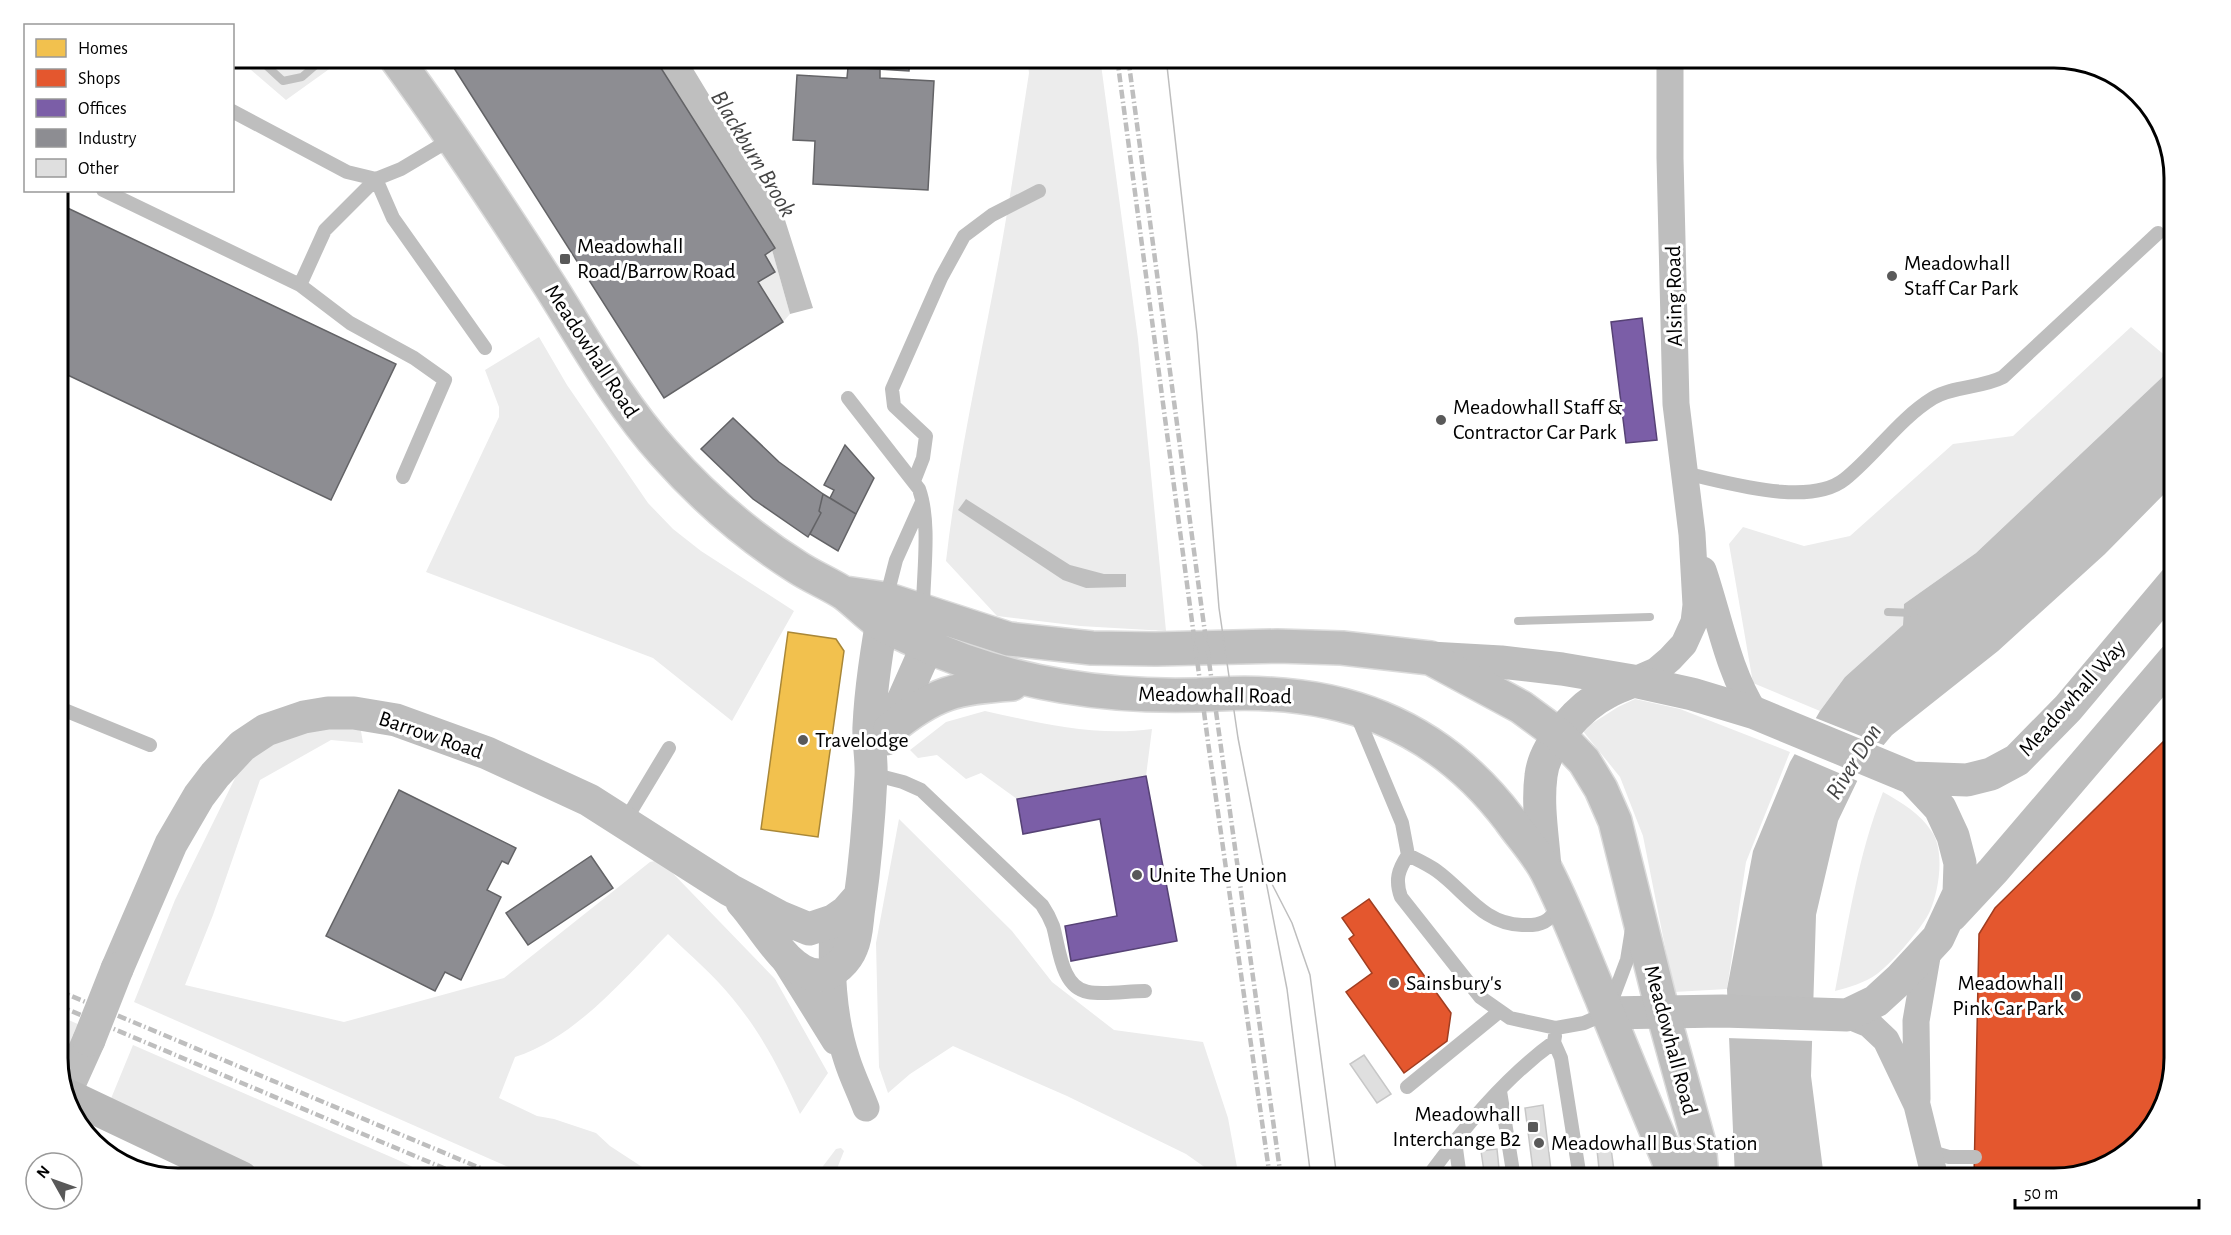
<svg xmlns="http://www.w3.org/2000/svg" width="2231" height="1235" viewBox="0 0 2231 1235" font-family="'Alegreya Sans',sans-serif">
	<rect width="100%" height="100%" fill="#fff"/>
	<path fill="#ececec" d="M236 57H346L286 100Z
		M1027 57H1100L1138 339 1166 631 1080 626 997 616 946 561C959 448 986 337 1005 225 1014 174 1021 123 1029 73Z
		M772 250 790 314 783 322 758 282 775 272 765 255Z
		M2131 327 2174 363V366L1976 553 1904 604 1903 625 1845 677 1820 711 1753 683 1729 544 1743 527 1804 546 1850 536 1953 444 2013 436Z
		M539 337 567 385 648 503 673 529 701 551 794 611 732 721 653 658 426 572 499 417V407L485 370Z
		M1635 699 1680 709 1790 752 1746 862 1727 989 1674 992 1643 836 1620 777 1582 730 1618 707Z
		M985 711C1040 723 1095 737 1152 729L1146 776 1017 799 981 773 966 779 937 755 918 758 910 750 946 722Z
		M360 725 363 743 331 740 260 780 213 915 185 985 344 1022 504 978 650 862 660 860 775 979 828 1073 800 1114C782 1073 762 1034 733 999 714 975 690 955 668 934 625 978 575 1038 515 1057L499 1098 537 1116 554 1119 596 1133 610 1146 659 1178H533L134 1002 175 900 241 766 287 732Z
		M1883 792C1902 803 1920 813 1932 832 1945 851 1939 891 1930 911 1923 927 1891 964 1877 974 1864 983 1850 987 1835 991 1848 924 1858 855 1883 792Z
		M899 819 1012 931 1052 982 1114 1030 1203 1042 1228 1118 1239 1178H1220L1186 1154 1067 1096 953 1046 910 1074 888 1093 879 1067 876 943Z
		M57 1015 87 1028 69 1054 57 1058Z
		M133 1045 398 1160 436 1178H279L110 1101Z
		M841 1148 844 1151 838 1166 837 1178H814L836 1149Z"/>
	<path fill="#bfbfbf" d="M654 57H686L785 220 813 308 790 314 772 250 775 248Z
		M2174 366V484L2105 554 1998 651 1892 735 1862 771 1838 821 1816 915 1811 1076 1824 1178H1735L1727 989 1753 851 1790 762 1820 711 1845 677 1903 625 1904 604 1976 553Z
		M966 499 1070 565 1104 574H1126V587L1086 588 1063 580 958 510Z"/>
	<path fill="#fff" d="M1813 717 1886 746 1865 772 1860 782 1792 753Z
		M1724 997 1816 1000 1815 1041 1726 1038Z"/>
	<path fill="#f2c14e" stroke="#a98737" stroke-width="1.5" d="M788 632 836 639 844 651 818 837 761 829Z"/>
	<path fill="#e4572e" stroke="#a03d20" stroke-width="1.5" d="M2174 731V1058L2161 1111 2114 1162 2054 1178H1974L1979 934 1995 908Z
		M1369 899 1451 1013 1447 1041 1404 1073 1346 992 1372 973 1349 939 1354 935 1342 918Z"/>
	<path fill="#7b5ea7" stroke="#564275" stroke-width="1.5" d="M1642 318 1657 440 1626 443 1611 322Z
		M1146 776 1177 941 1071 961 1065 926 1117 916 1100 819 1023 834 1017 799Z"/>
	<path fill="#8d8d92" stroke="#636366" stroke-width="1.5" d="M447 57H654L775 248 765 255 775 272 758 282 783 322 664 398Z
		M726 57H910L909 71 730 60Z
		M848 67 880 69V78L934 81 928 190 813 184 815 141 793 140 797 75 847 78Z
		M57 203 396 364 331 500 57 370Z
		M733 418 779 462 823 494 819 511 821 513 808 537 753 499 701 449Z
		M845 445 874 478 856 514 830 498 834 490 824 485Z
		M823 494 856 514 838 551 810 534 821 513 819 511Z
		M399 790 516 848 508 864 502 861 487 890 501 897 461 980 445 972 435 991 326 936Z
		M591 856 613 888 528 945 506 913Z"/>
	<g fill="none" stroke-linecap="round" stroke-linejoin="round">
		<path stroke="#bfbfbf" stroke-width="8" d="M257 57 283 81 302 77 325 57
			M1888 612 1914 613
			M1518 621 1650 617"/>
	</g>
	<path fill="#dfdfdf" stroke="#c7c7c7" stroke-width="1.5" d="M1364 1055 1391 1094 1377 1103 1350 1064Z
		M1543 1105 1552 1178H1534L1525 1108Z
		M1611 1148 1615 1178H1600L1597 1150Z
		M1497 1149 1500 1178H1485L1481 1151Z
		M1333 1175V1178H1316V1177Z"/>
	<g fill="none" stroke-linecap="round" stroke-linejoin="round">
		<g stroke="#dbdbdb" stroke-width="36">
			<path id="primary" d="M395 57C450 132 500 208 550 286 586 343 619 403 664 453 703 497 748 536 797 567 812 577 830 584 845 594 857 603 868 615 880 623 890 630 903 634 914 640 1008 685 1115 700 1219 694 1338 688 1436 722 1510 820 1522 837 1537 853 1547 872 1568 913 1584 957 1602 999 1626 1059 1651 1118 1676 1178
				M845 593 886 599 1009 639 1092 648 1156 649 1277 646 1342 648 1430 658 1521 707 1559 735 1584 761 1601 789 1615 821 1663 1013 1699 1143 1702 1178
				M890 729C935 692 956 688 1012 684"/>
		</g>
		<path stroke="#bebebe" stroke-width="14" d="M232 111 347 172 376 179 401 169 453 138
			M103 190 300 285 325 230 376 179 393 218 485 348
			M300 285 350 323 414 358 445 380 403 477
			M848 398 919 489C931 523 923 574 923 610
			M1684 473C1727 482 1809 508 1845 479 1876 454 1899 419 1933 398 1953 386 1982 388 2003 377L2158 233
			M914 481 923 458 926 436 894 406 892 389 941 278 964 236 992 215 1039 191
			M886 599 896 560 922 502
			M57 707 150 745
			M1356 713 1402 823 1408 855C1398 870 1395 880 1401 897L1480 997 1510 1018 1556 1028 1584 1023 1607 1013 1627 960 1632 929
			M872 774 903 782 921 790 1042 905C1046 911 1050 918 1053 926 1059 946 1061 988 1088 992 1104 995 1128 991 1145 991
			M625 821 669 748
			M1408 855C1418 860 1429 865 1437 871 1466 892 1483 924 1522 925 1542 926 1549 922 1560 905
			M1555 1036 1554 1042 1561 1058 1580 1178
			M1407 1087 1500 1011
			M1500 1091 1514 1178
			M1455 1141 1460 1178
			M1928 1151 1949 1157H1975
			M1427 1178C1463 1129 1504 1078 1554 1042"/>
		<path stroke="#bebebe" stroke-width="27" d="M1703 570C1719 617 1728 671 1755 713
			M1633 681 1656 671 1670 659 1684 644 1694 622 1696 605 1692 534 1676 404 1670 158V57
			M833 921C831 968 832 1015 847 1060 852 1076 860 1092 866 1108
			M784 959 835 1041
			M1847 1015 1869 1024 1886 1040 1917 1105 1935 1178
			M1917 1099 1916 1021 1928 951"/>
		<path stroke="#bebebe" stroke-width="33" d="M1430 658 1501 662 1562 669 1633 681 1692 694 1755 713 1912 778 1967 780 1991 774 2017 760 2068 708 2174 582
			M886 739 921 660 924 645 923 616
			M1545 868C1543 838 1537 806 1541 776 1544 745 1580 706 1608 692 1616 687 1625 685 1633 681
			M742 902C762 923 787 975 819 975 833 975 847 960 852 947 857 936 857 919 859 907 865 865 869 818 871 776 872 759 868 742 869 726 871 683 878 641 886 599
			M1951 916 1993 871 2174 659
			M117 969 171 844 199 796 215 775 242 746 266 730 304 717 328 713H354L396 720 487 753 589 800 730 890 780 917 809 929 833 921 846 912 860 896
			M1607 1013 1722 1011 1847 1015 1876 1001 1900 979 1938 938 1959 893 1960 863 1953 836 1940 808 1912 778
			M66 1091 89 1040"/>
		<path stroke="#b8b8b8" stroke-width="33" d="M67 1095 242 1178"/>
		<use href="#primary" stroke="#bebebe" stroke-width="33"/>
		<path stroke="#bebebe" stroke-width="1.5" d="M1166 57 1197 334 1219 608 1238 738 1287 989 1311 1178
			M1272 884 1292 923 1310 975 1337 1178"/>
		<path stroke="#bebebe" stroke-width="4.5" stroke-dasharray="9 3 1.5 3" stroke-linecap="butt" d="M1117 57 1208 742 1270 1178
			M1128 57 1202 611 1281 1178
			M57 990 504 1178
			M57 1005 467 1178"/>
		<path stroke="#bebebe" stroke-width="33" d="M89 1040 117 969"/>
	</g>
	<g fill="#595959" stroke="#fff" stroke-width="2">
		<rect x="559" y="253" width="12" height="12" rx="3"/>
		<circle cx="1892" cy="276" r="6"/>
		<circle cx="1441" cy="420" r="6"/>
		<circle cx="803" cy="740" r="6"/>
		<circle cx="1137" cy="875" r="6"/>
		<circle cx="1394" cy="983" r="6"/>
		<circle cx="2076" cy="996" r="6"/>
		<rect x="1527" y="1121" width="12" height="12" rx="3"/>
		<circle cx="1539" cy="1143" r="6"/>
	</g>
	<g text-anchor="middle" dominant-baseline="central" stroke-width="6" stroke-linejoin="round" paint-order="stroke">
		<g font-size="22" fill="#000" stroke="#fff" text-anchor="start">
			<text x="577" y="246">Meadowhall<tspan x="577" dy="25">Road/Barrow Road</tspan></text>
			<text x="1904" y="263">Meadowhall<tspan x="1904" dy="25">Staff Car Park</tspan></text>
			<text x="1453" y="407">Meadowhall Staff &amp;<tspan x="1453" dy="25">Contractor Car Park</tspan></text>
			<text x="815" y="740">Travelodge</text>
			<text x="1149" y="875">Unite The Union</text>
			<text x="1406" y="983">Sainsbury's</text>
			<text x="2064" y="983" text-anchor="end">Meadowhall<tspan x="2064" dy="25">Pink Car Park</tspan></text>
			<text x="1521" y="1114" text-anchor="end">Meadowhall<tspan x="1521" dy="25">Interchange B2</tspan></text>
			<text x="1551" y="1143">Meadowhall Bus Station</text>
		</g>
		<g font-size="22" fill="#000" stroke="#fff">
			<text transform="translate(1674 296) rotate(-91)">Alsing Road</text>
			<text transform="translate(592 351) rotate(57)">Meadowhall Road</text>
			<text transform="translate(1215 695) rotate(1)">Meadowhall Road</text>
			<text transform="translate(2072 698) rotate(-48)">Meadowhall Way</text>
			<text transform="translate(431 735) rotate(19)">Barrow Road</text>
			<text transform="translate(1671 1040) rotate(75)">Meadowhall Road</text>
		</g>
		<g font-size="24" font-style="italic" fill="#444" stroke="#fff">
			<text transform="translate(753 154) rotate(59)">Blackburn Brook</text>
			<text transform="translate(1854 762) rotate(-58)">River Don</text>
		</g>
	</g>
	<path d="M0 0H2231V1235H0ZM178 68H2054A110 110 0 0 1 2164 178V1058A110 110 0 0 1 2054 1168H178A110 110 0 0 1 68 1058V178A110 110 0 0 1 178 68Z" fill="#fff" fill-rule="evenodd"/>
	<path fill="none" stroke="#000" stroke-width="3" d="M178 68H2054A110 110 0 0 1 2164 178V1058A110 110 0 0 1 2054 1168H178A110 110 0 0 1 68 1058V178A110 110 0 0 1 178 68Z"/>
	<rect x="24" y="24" width="210" height="168" fill="#ffffff" stroke="#999999" stroke-width="1.5"/>
	<rect x="36" y="39" width="30" height="18" fill="#f2c14e" stroke="#999999" stroke-width="1.5"/>
	<text x="78" y="54" font-size="18" fill="#000000">Homes</text>
	<rect x="36" y="69" width="30" height="18" fill="#e4572e" stroke="#999999" stroke-width="1.5"/>
	<text x="78" y="84" font-size="18" fill="#000000">Shops</text>
	<rect x="36" y="99" width="30" height="18" fill="#7b5ea7" stroke="#999999" stroke-width="1.5"/>
	<text x="78" y="114" font-size="18" fill="#000000">Offices</text>
	<rect x="36" y="129" width="30" height="18" fill="#8d8d92" stroke="#999999" stroke-width="1.5"/>
	<text x="78" y="144" font-size="18" fill="#000000">Industry</text>
	<rect x="36" y="159" width="30" height="18" fill="#dfdfdf" stroke="#999999" stroke-width="1.5"/>
	<text x="78" y="174" font-size="18" fill="#000000">Other</text>
	<g transform="translate(54 1181) rotate(310)"><circle r="28" fill="#ffffff" stroke="#999999" stroke-width="1.5"/>
	<path d="M0-4.5L10 22L0 15L-10 22Z" fill="#595959"/>
	<text y="-9" font-size="16" font-weight="bold" text-anchor="middle" fill="#000000">N</text>
	</g>
	<path d="M2015 1199v9h184v-9" fill="none" stroke="#000000" stroke-width="3"/>
	<text x="2024" y="1199" font-size="18" fill="#000000" stroke="#ffffff" stroke-width="4.5" paint-order="stroke">50 m</text>
</svg>
